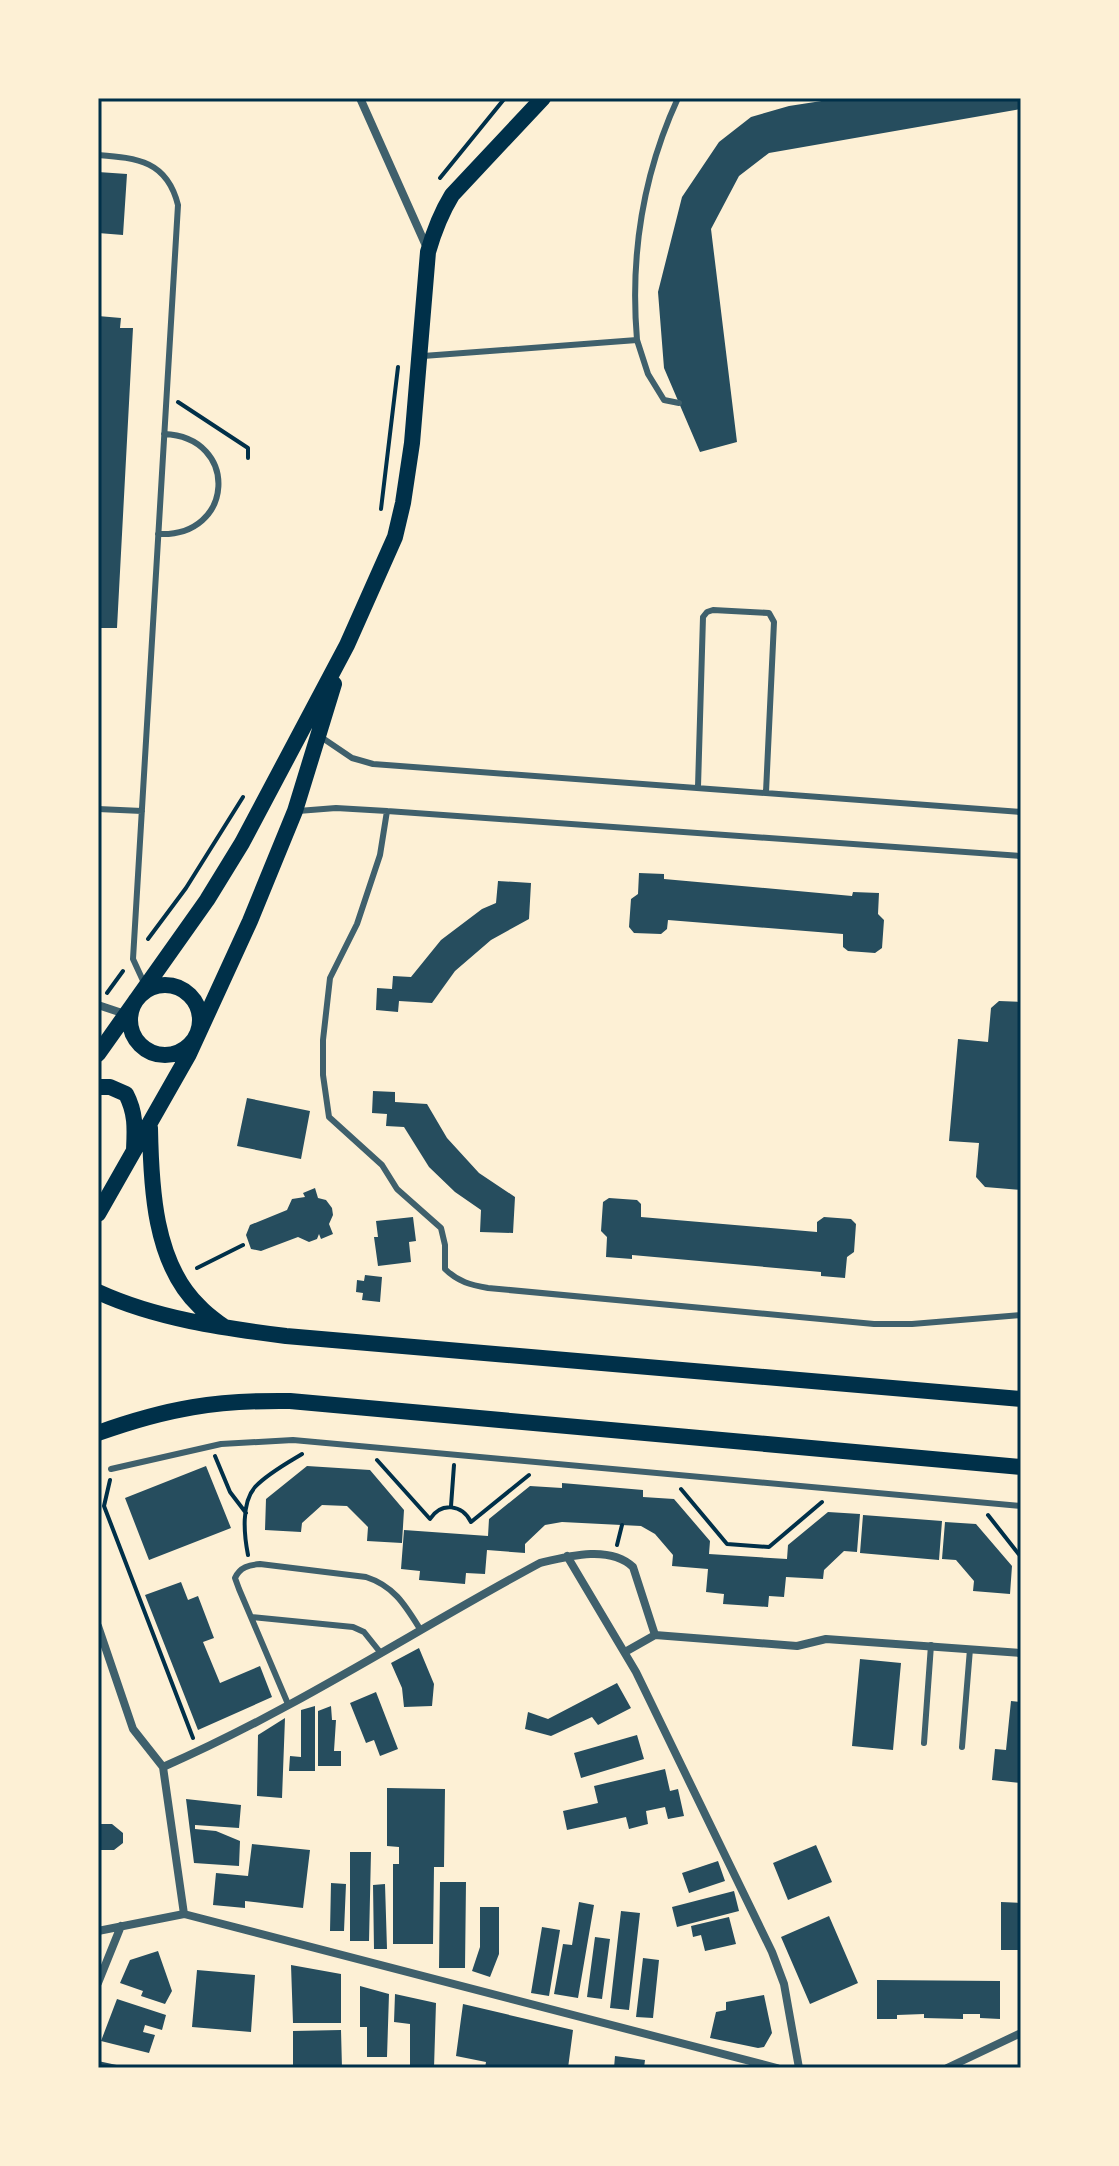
<svg xmlns="http://www.w3.org/2000/svg" width="1119" height="2166" viewBox="0 0 1119 2166" font-family="Inter,sans-serif">
	<rect width="100%" height="100%" fill="#fdf0d5"/>
	<path fill="#264d5e" d="M841 98H1021V109L769 153 739 176 711 229 737 442 700 452 664 368 658 292 682 197 719 142 751 117 789 106Z
		M98 172 127 174 123 235 98 233Z
		M98 316 121 318 120 328H133L117 628H101L100 637H98Z
		M639 873 664 874V879L852 896 853 892 879 893 878 914 884 920 882 948 875 953 848 951 843 947V934L668 920 667 929 661 934 634 933 629 927 631 899 638 894Z
		M498 881 531 883 529 919 491 940 455 971 432 1003 399 1001 398 1012 376 1010 377 988 392 989 393 976 411 977 441 940 482 909 496 903Z
		M999 1001 1021 1002V1190L985 1187 976 1177 979 1143 949 1141 958 1039 988 1042 991 1008Z
		M373 1091 395 1092V1102L427 1104 447 1138 479 1173 515 1197 513 1233 480 1232 481 1210 455 1192 429 1167 404 1127 386 1126 387 1114 372 1113Z
		M247 1098 310 1111 301 1159 237 1146Z
		M315 1188 318 1198 326 1200 332 1208 333 1215 329 1224 333 1234 321 1239 319 1234 317 1239 309 1242 298 1237 261 1251 251 1249 246 1235 250 1225 287 1210 292 1199 305 1197 303 1193Z
		M609 1198 637 1200 641 1204V1217L817 1232V1222L824 1217 851 1219 856 1224 854 1252 847 1257 845 1278 821 1276V1272L632 1255V1259L606 1257 607 1237 601 1231 603 1202Z
		M413 1217 416 1241 409 1242 411 1262 378 1266 374 1237H378L376 1221Z
		M365 1275 382 1277 380 1302 362 1300 363 1293 356 1292 357 1280 364 1281Z
		M206 1466 231 1528 149 1560 125 1498Z
		M307 1466 370 1470 404 1510 402 1543 367 1541 368 1527 347 1506 322 1505 302 1523 301 1532 265 1530 266 1499Z
		M562 1483 643 1490V1497L674 1499 710 1541 709 1554 787 1559 788 1545 828 1512 860 1514 857 1552 844 1551 824 1570 823 1579 786 1577 784 1597 769 1596 768 1607 723 1604 724 1594 706 1592 708 1569 672 1566 673 1555 655 1534 641 1526 562 1522 545 1525 525 1544V1553L487 1550 485 1574 466 1573 465 1584 419 1580 420 1571 401 1569 404 1530 488 1536 489 1519 530 1486 562 1488Z
		M863 1515 942 1521 939 1560 860 1553Z
		M945 1522 976 1524 1012 1566 1010 1594 973 1591 974 1581 956 1560 942 1559Z
		M181 1582 188 1600 198 1596 214 1638 203 1642 220 1683 260 1666 272 1697 198 1730 145 1595Z
		M419 1648 434 1684 432 1706 404 1707 402 1688 391 1663Z
		M860 1659 901 1663 893 1750 852 1746Z
		M617 1683 631 1708 598 1725 592 1717 551 1736 525 1729 528 1712 548 1719Z
		M376 1692 398 1749 380 1756 374 1740 366 1743 350 1703Z
		M1011 1701 1021 1702V1783L992 1780 995 1749 1006 1750Z
		M315 1706V1771H289L290 1756 301 1757V1710Z
		M331 1706 332 1720H336L334 1751H341V1766H318V1711Z
		M285 1718 282 1798 257 1796 258 1735Z
		M637 1735 644 1759 581 1778 574 1753Z
		M665 1769 670 1791 678 1789 684 1816 668 1819 665 1807 646 1811 648 1824 629 1829 626 1817 567 1830 563 1811 598 1803 594 1786Z
		M387 1788 445 1789 444 1867H434L433 1944H393V1864H399V1847L387 1846Z
		M186 1799 241 1805 239 1828 195 1825V1829L216 1831 240 1841 239 1866 194 1863Z
		M98 1819 101 1824H112L123 1833V1843L114 1850H101L98 1854Z
		M252 1844 310 1850 303 1908 245 1901V1908L213 1905 216 1873 248 1876Z
		M816 1845 832 1882 788 1900 773 1863Z
		M350 1852H371L369 1941H350Z
		M718 1861 725 1881 689 1893 682 1873Z
		M440 1882H466L465 1968H439Z
		M331 1883 346 1884 344 1931H330Z
		M385 1884 387 1949H374L373 1885Z
		M734 1891 739 1911 677 1927 672 1907Z
		M579 1902 594 1905 578 1998 554 1994 563 1944 572 1945Z
		M1001 1902 1021 1903V1950H1001Z
		M480 1907H499V1954L490 1977 472 1971 480 1947Z
		M621 1911 640 1913 629 2010 610 2008Z
		M829 1916 858 1983 810 2004 781 1937Z
		M729 1917 736 1944 705 1951 701 1935 693 1937 691 1926Z
		M542 1927 560 1930 549 1996 531 1993Z
		M595 1937 610 1939 602 1999 587 1997Z
		M158 1951 172 1991 165 2004 141 1996 143 1991 120 1983 130 1960Z
		M643 1958 659 1960 653 2018 636 2017Z
		M291 1965 341 1974V2023H293Z
		M197 1970 255 1975 251 2032 192 2027Z
		M877 1980 1000 1981V2019L980 2018V2014H963V2019L924 2018V2014L897 2015V2019H877Z
		M360 1986 389 1994 387 2057H367V2027H360Z
		M395 1994 436 2003 434 2068H410V2024L394 2022Z
		M764 1995 772 2033 764 2047 758 2048 710 2038 716 2012 726 2010V2002Z
		M117 1999 166 2015 162 2030 145 2025 143 2032 155 2035 149 2053 101 2041Z
		M463 2004 573 2030 568 2068 511 2065 510 2068H485L486 2062 456 2056Z
		M341 2030 342 2068H293V2031Z
		M615 2056 645 2060 644 2068H614Z
		M98 2061 126 2067V2068H98Z"/>
	<g fill="none" stroke-linecap="round" stroke-linejoin="round">
		<path stroke="#003049" stroke-width="4" d="M440 178 505 98
			M178 402 248 448V458
			M381 509 398 367
			M148 939 186 888 243 797
			M107 993 123 971
			M197 1268 243 1245
			M215 1456 230 1492 246 1513
			M377 1460 430 1519C441 1502 462 1504 471 1522L529 1475
			M110 1480 104 1506 193 1738
			M681 1489 727 1544 769 1547 822 1502
			M451 1506 454 1465
			M988 1515 1021 1557
			M617 1545 622 1525
			M248 1555C244 1535 241 1503 255 1487 267 1474 287 1463 302 1454"/>
		<path stroke="#3f606c" stroke-width="6" d="M98 155C138 158 167 161 178 205L133 959 145 985
			M637 340 648 374 664 400 679 403
			M423 356 637 340C630 257 643 174 678 98
			M158 534C235 538 240 437 164 434
			M321 737 352 758 373 764 1021 812
			M698 787 703 617 707 612 713 610 769 613 774 622 766 792
			M98 809 142 811
			M298 811 336 808 387 811 1021 856
			M387 811 380 855 357 924 330 978 323 1040V1075L329 1117 382 1165 397 1189 441 1228 445 1245V1269C458 1282 471 1285 488 1288L874 1324H912L1021 1315
			M111 1469 221 1444 293 1440 1021 1506
			M251 1617 353 1627 364 1632 380 1652
			M288 1704 239 1589 235 1578C240 1567 249 1565 260 1564L366 1577C394 1586 405 1605 420 1629
			M924 1743 931 1645
			M962 1747 970 1649"/>
		<path stroke="#3f606c" stroke-width="8" d="M360 98 427 248
			M98 1005 125 1014
			M567 1556 636 1672 772 1952 784 1984 799 2068
			M98 1626 133 1729 163 1767 184 1914
			M625 1652 655 1635 797 1646 826 1639 1021 1653
			M163 1767C294 1710 415 1630 540 1563 569 1556 610 1545 633 1567L655 1635
			M98 1931 184 1914 777 2068
			M98 1983 121 1926
			M947 2068 1021 2033"/>
		<path stroke="#003049" stroke-width="16" d="M130 1020a35 35 0 1 1 70 0a35 35 0 1 1-70 0Z
			M98 1054 207 900 242 843 347 645 395 537 403 503 412 443 428 252C434 231 441 213 452 195L543 98
			M98 1087H110L126 1094C136 1113 135 1129 134 1150
			M150 1128C151 1186 154 1263 199 1306 206 1314 215 1320 223 1326
			M98 1214 189 1054 250 921 295 811 334 684
			M98 1292C157 1319 223 1328 286 1336L1021 1399
			M98 1433C168 1408 216 1400 290 1401L1021 1467"/>
	</g>
	<rect width="1119" height="2166" fill="none" stroke="#fdf0d5" stroke-width="200"/>
	<rect x="100" y="100" width="919" height="1966" fill="none" stroke="#003049" stroke-width="3"/>
</svg>
